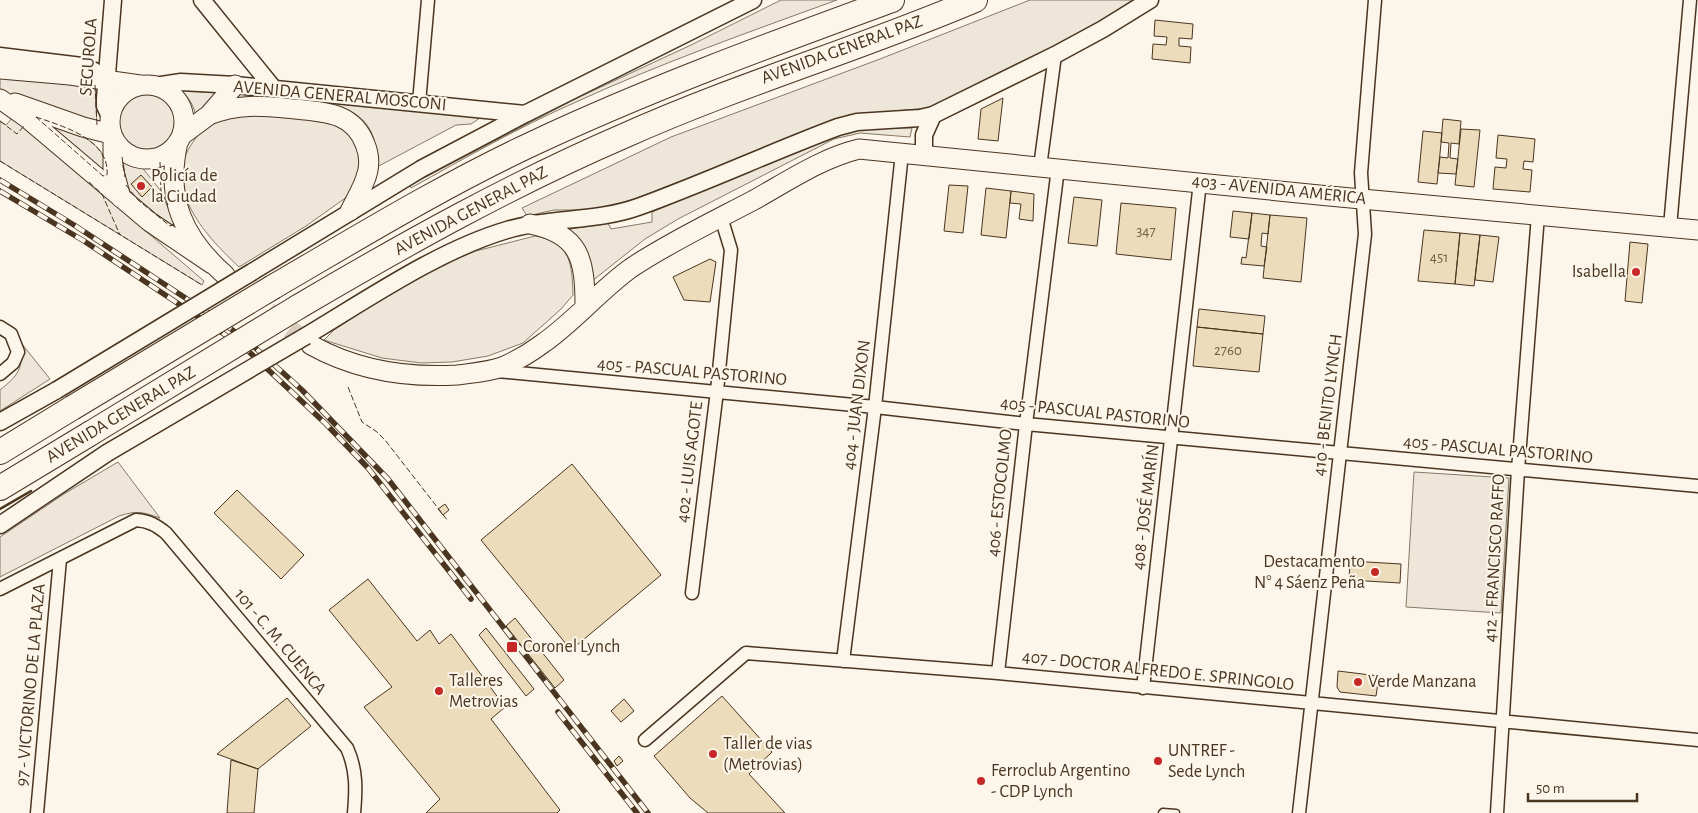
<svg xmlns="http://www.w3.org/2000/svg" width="1698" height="813" viewBox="0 0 1698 813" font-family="'Alegreya Sans',sans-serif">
	<rect width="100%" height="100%" fill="#fbf6e9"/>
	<path fill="#ede6d9" stroke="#887966" d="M781 0H837C749 32 661 63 576 102 519 127 465 158 411 188L410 185 575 99 691 45Z
		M1030 0H1132L1108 21 942 107 849 115 637 198 614 205 586 210H554L527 216 522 208 671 137 880 59Z
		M0 74 95 81 97 127 0 91Z
		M179 88 201 92 222 90 197 119C194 106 189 97 179 88Z
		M115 122a32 32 0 1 1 64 0a32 32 0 1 1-64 0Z
		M236 92 480 118 471 124 456 125 375 168C379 147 373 122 351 112 338 105 320 107 305 106 279 105 253 103 227 102Z
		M241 112 321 118 345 126 364 159 351 192 344 199 306 226 239 267C208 238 162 190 191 145 197 136 203 128 212 122 220 117 232 115 241 112Z
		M13 117 204 281 202 285 0 161V121L6 125Z
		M36 117C55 125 89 134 101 152 105 159 106 167 107 174Z
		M862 128H912L910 137 860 133 834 139 678 219 645 239 592 281 570 229 608 223 611 229 652 222V212L832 136Z
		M122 152 136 160 161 191 174 222 173 225 170 226 132 194 126 185Z
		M535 236C571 242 572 264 573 295L561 309 523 343 488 356 452 362 421 363 382 358 324 340 334 330 380 300 450 261 476 251Z
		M22 344 50 379 0 411V390C20 374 22 369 22 344Z
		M118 462 160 518C142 512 138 510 119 516L0 577V537L64 494Z
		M1414 472 1509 478 1501 613 1406 607Z"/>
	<path fill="#ecdcbc" stroke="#4a3520" d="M1155 20 1193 24 1192 39 1179 38V46L1191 47 1190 63 1152 59 1153 44 1166 45 1167 37 1154 36Z
		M1003 98 998 141 978 139 981 109Z
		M1443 119 1461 121 1459 144 1451 143 1450 158 1458 159 1456 174 1438 173 1440 157 1448 158 1449 143 1441 142Z
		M1461 129 1480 130 1474 187 1455 185Z
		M1423 131 1442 133 1437 184 1418 182Z
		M1498 135 1535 139 1533 162 1524 161 1523 169 1532 170 1530 192 1493 189 1495 167 1506 168 1507 159 1496 158Z
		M141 175 152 187 142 197 131 184Z
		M949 185 968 186 963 233 944 231Z
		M986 188 1011 191 1006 238 981 235Z
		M1011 191 1034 194 1033 221 1019 219 1021 204 1010 203Z
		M1074 197 1102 200 1097 246 1068 243Z
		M1121 203 1176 208 1171 260 1116 254Z
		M1233 211 1252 213 1249 239 1230 237Z
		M1252 213 1270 215 1268 234 1262 233 1261 246 1267 247 1264 266 1241 264 1242 257 1246 258Z
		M1270 215 1307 218 1301 282 1263 278Z
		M1424 230 1460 233 1455 284 1418 281Z
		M1460 233 1480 235 1474 286 1455 284Z
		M1480 235 1499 237 1493 282 1475 280Z
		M1630 242 1648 244 1642 303 1625 301Z
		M710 259 716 262 710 302 684 300 673 277Z
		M1199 309 1265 316 1263 334 1197 327Z
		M1197 327 1263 334 1259 372 1193 366Z
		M572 464 661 575 571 650 481 540Z
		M237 490 304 555 281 579 214 513Z
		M445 504 449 510 443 515 438 509Z
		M1350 561 1401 564 1400 583 1349 580Z
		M368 579 417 641 430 630 439 644 451 634 505 707 491 719 560 810 557 813H426L440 799 364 707 392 687 329 610Z
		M515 618 564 680 555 688 506 626Z
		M486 628 534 689 526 696 479 635Z
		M1338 671 1379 676 1376 696 1340 692 1337 687Z
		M722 696 772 752 749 774 785 813H708L690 798 654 756Z
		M287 698 311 726 258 769 217 754Z
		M624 699 634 711 621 722 611 711Z
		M619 756 623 761 617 766 614 761Z
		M231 760 258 769 254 813H227Z"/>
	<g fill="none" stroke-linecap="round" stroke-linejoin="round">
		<path stroke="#d8cfc1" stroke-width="19" stroke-dasharray="19 9" stroke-linecap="butt" d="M225 275 283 324 311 345"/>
		<g stroke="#4a3520" stroke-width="9">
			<path id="service" d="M1162 813 1163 812 1176 813"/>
		</g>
		<g stroke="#4a3520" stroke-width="15">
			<path id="minor" d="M0 54 82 64 95 69 105 80
				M419 103 428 0
				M1040 167 1055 55
				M1670 227 1690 0
				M0 327 11 334 18 352 13 363 0 374
				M497 371 875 407 1026 424 1698 486
				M0 589 136 520C149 521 156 525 166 533L347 748C357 770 356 790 354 813
				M692 593 717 391 731 250 721 217
				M843 661 875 407 902 153
				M998 673 1026 424 1058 168
				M1143 688 1200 182
				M645 740 746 653 998 673 1698 740
				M37 813 60 559
				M1299 813 1365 234 1361 173 1375 0
				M1497 813 1518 470 1538 215"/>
		</g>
		<g stroke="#4a3520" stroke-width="19">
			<path id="tertiary" d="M202 0 274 89
				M155 86 181 82 235 85 525 114
				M110 117 105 106V99L113 0
				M924 156V135L933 115
				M252 272 421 169 525 114 753 0
				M306 336C368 299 439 250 507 230 550 217 596 222 638 207 705 183 771 152 838 127L857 122 920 118 933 115 1055 55 1103 29 1150 0
				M0 422 57 390
				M0 525 107 453"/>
		</g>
		<g stroke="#4a3520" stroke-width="21">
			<path id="secondary" d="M0 69 70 75 140 85
				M110 122a37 37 0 1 1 74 0a37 37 0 1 1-74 0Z
				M0 99 27 118 150 222 212 264
				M15 103 83 127 111 134
				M209 115C239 103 263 106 295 109 324 112 353 112 365 144 370 156 370 168 365 180 361 191 355 201 350 211
				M182 135 209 115 235 85
				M113 137V168L121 198
				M178 142C165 198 183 238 225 275
				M530 224C580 234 585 259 585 306
				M311 345C356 370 406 378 457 375 472 373 488 372 502 367 516 361 530 353 542 344 574 322 599 291 631 268 668 243 714 221 754 200 788 181 822 158 859 149L1329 196 1698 230"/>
		</g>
		<g stroke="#4a3520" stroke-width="26">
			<path id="motorway" d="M273 287C359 237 444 185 534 143 651 88 772 44 892 0
				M298 307C405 244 512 184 626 135 740 84 860 49 975 0
				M0 452 72 408
				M0 488 91 433"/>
		</g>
		<use href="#service" stroke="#fbf6e9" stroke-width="6"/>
		<use href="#minor" stroke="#fbf6e9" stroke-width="12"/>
		<use href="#tertiary" stroke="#fbf6e9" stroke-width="16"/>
		<use href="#secondary" stroke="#fbf6e9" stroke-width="19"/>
		<use href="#motorway" stroke="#fbf6e9" stroke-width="24"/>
		<g stroke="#4a3520" stroke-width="5.5">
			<path id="rail" d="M0 180 74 225 216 318 250 343 302 390 388 479 648 813
				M0 191 84 241 245 348 326 424 368 468 471 599
				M558 712 637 813"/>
		</g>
		<use href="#rail" stroke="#fbf6e9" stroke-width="4" stroke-dasharray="11" stroke-linecap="butt"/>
		<g stroke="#4a3520" stroke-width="19" stroke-linecap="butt">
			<path id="tertiary-bridge" d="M57 390 252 272
				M107 453 306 336"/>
		</g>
		<g stroke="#4a3520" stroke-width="26" stroke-linecap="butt">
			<path id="motorway-bridge" d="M72 408 273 287
				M91 433 298 307"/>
		</g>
		<use href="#tertiary-bridge" stroke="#fbf6e9" stroke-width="16"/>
		<use href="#motorway-bridge" stroke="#fbf6e9" stroke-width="24"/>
		<path stroke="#4a3520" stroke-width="1" stroke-dasharray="6 2.5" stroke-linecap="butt" d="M95 85 97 125
			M36 117C62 126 110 139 107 175L103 176Z
			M0 121 17 134 24 126 25 127
			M122 157 125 177
			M0 161 202 285
			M160 162 161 191 168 205
			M89 182 102 194 120 235
			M126 185 138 200 170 226 173 225 174 222
			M348 387 362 422 377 432 385 440 448 521"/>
		<path stroke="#4a3520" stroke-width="2.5" d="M0 509 31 491"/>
	</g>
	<g fill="#c62828" stroke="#fbf6e9" stroke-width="2">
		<circle cx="141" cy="186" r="5"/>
		<circle cx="1636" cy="272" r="5"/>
		<circle cx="1375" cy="572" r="5"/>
		<rect x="506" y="641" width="12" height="12" rx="2.5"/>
		<circle cx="1358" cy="682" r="5"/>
		<circle cx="439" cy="691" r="5"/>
		<circle cx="713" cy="754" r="5"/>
		<circle cx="1158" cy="761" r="5"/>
		<circle cx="981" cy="781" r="5"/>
	</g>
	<g text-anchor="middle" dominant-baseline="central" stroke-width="4" stroke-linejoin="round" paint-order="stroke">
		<g font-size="15" fill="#725f47">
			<text x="1146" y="231">347</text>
			<text x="1439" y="257">451</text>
			<text x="1228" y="350">2760</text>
		</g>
		<g font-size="18" fill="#4a3520" stroke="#fbf6e9">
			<text transform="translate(842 50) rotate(-20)">AVENIDA GENERAL PAZ</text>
			<text transform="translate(89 57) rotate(-86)">SEGUROLA</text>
			<text transform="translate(340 96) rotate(5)">AVENIDA GENERAL MOSCONI</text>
			<text transform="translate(1279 190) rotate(6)">403 - AVENIDA AMÉRICA</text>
			<text transform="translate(471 211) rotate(-28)">AVENIDA GENERAL PAZ</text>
			<text transform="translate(692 372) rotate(5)">405 - PASCUAL PASTORINO</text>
			<text transform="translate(857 405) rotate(-83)">404 - JUAN DIXON</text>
			<text transform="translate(1328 405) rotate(-83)">410 - BENITO LYNCH</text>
			<text transform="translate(1095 413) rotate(6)">405 - PASCUAL PASTORINO</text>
			<text transform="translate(121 415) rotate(-31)">AVENIDA GENERAL PAZ</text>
			<text transform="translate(1498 450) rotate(5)">405 - PASCUAL PASTORINO</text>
			<text transform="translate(690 462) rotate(-83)">402 - LUIS AGOTE</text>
			<text transform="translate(1000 493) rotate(-84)">406 - ESTOCOLMO</text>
			<text transform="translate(1146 507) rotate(-83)">408 - JOSÉ MARÍN</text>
			<text transform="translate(1495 558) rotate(-87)">412 - FRANCISCO RAFFO</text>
			<text transform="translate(280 642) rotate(50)">101 - C. M. CUENCA</text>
			<text transform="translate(1158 671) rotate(6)">407 - DOCTOR ALFREDO E. SPRINGOLO</text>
			<text transform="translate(31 685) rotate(-85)">97 - VICTORINO DE LA PLAZA</text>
		</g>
		<g font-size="18" fill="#4a3520" stroke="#fbf6e9" text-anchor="start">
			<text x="151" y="176">Policía de<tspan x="151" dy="21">la Ciudad</tspan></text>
			<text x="1626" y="272" text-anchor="end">Isabella</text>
			<text x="1365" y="562" text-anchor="end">Destacamento<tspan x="1365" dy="21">N° 4 Sáenz Peña</tspan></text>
			<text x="523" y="647">Coronel Lynch</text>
			<text x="449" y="681">Talleres<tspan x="449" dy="21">Metrovias</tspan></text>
			<text x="1368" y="682">Verde Manzana</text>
			<text x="723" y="744">Taller de vias<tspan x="723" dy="21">(Metrovias)</tspan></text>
			<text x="1168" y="751">UNTREF -<tspan x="1168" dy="21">Sede Lynch</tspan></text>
			<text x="991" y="771">Ferroclub Argentino<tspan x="991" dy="21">- CDP Lynch</tspan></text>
		</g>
	</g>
	<path d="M1528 793v8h109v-8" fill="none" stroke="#4a3520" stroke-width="2.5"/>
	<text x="1536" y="793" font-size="15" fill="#4a3520" stroke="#fbf6e9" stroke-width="4" paint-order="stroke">50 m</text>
</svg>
